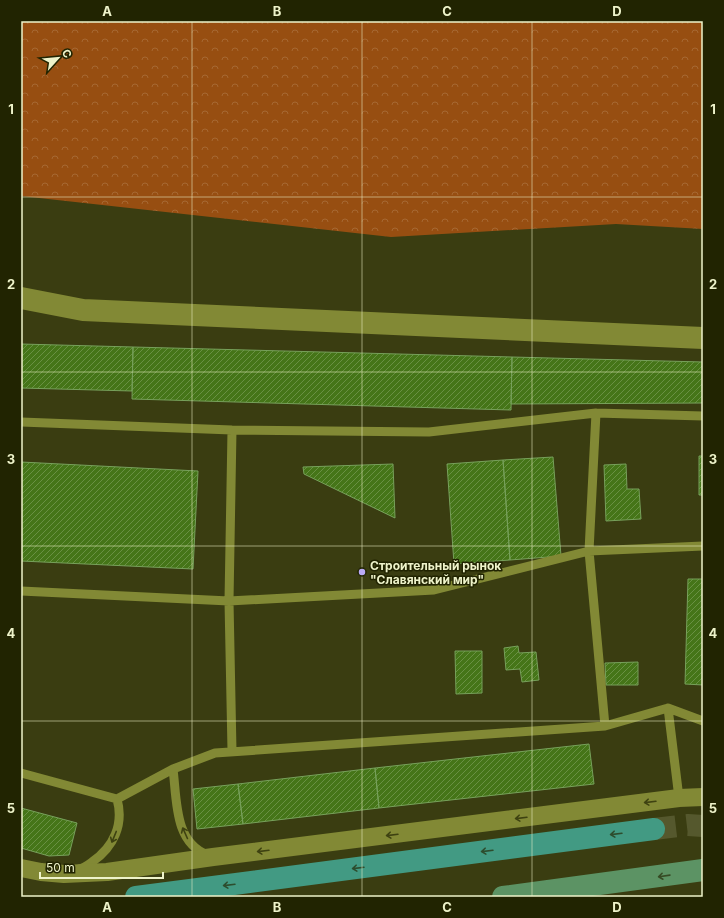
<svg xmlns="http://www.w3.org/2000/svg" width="724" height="918" viewBox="0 0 724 918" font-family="Inter,sans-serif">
	<defs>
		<pattern id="forest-crowns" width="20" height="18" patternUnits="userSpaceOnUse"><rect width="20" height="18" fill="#974e11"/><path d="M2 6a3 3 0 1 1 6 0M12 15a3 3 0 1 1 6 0" fill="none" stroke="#a66832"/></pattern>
		<pattern id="building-hatch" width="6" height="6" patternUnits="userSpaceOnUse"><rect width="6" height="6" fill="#457518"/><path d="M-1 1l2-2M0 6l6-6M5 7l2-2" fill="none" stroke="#699043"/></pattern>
	</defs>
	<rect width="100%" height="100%" fill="#3a3d11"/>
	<path fill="url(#forest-crowns)" d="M21 21H703V229L616 224 391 237 21 196Z"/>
	<path fill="url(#building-hatch)" stroke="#77a15b" d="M21 344 133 347 132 391 21 388Z
		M133 347 512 357 511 410 132 399Z
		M512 357 703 362V403L511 404Z
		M699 456H703V495H699Z
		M553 457 561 556 510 560 503 460Z
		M503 460 510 560 454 564 447 464Z
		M21 462 198 471 193 569 21 561Z
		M393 464 395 518 304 474 303 467Z
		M626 464 627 489H639L641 519 606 521 604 465Z
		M688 579H703V685L685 684Z
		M518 646 519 653 536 652 539 680 522 682 520 669 506 670 504 648Z
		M455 651H482V693L456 694Z
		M638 662V685H606L605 663Z
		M589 744 594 784 379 808 375 768Z
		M375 768 379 808 243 824 238 784Z
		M238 784 243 824 197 829 193 789Z
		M21 808 77 823 69 855 49 856 21 848Z"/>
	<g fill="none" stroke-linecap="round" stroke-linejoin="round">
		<path stroke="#55582d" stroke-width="22" stroke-dasharray="22 11" stroke-linecap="butt" d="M654 829 688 825 703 826"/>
		<path stroke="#828935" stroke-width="9" d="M596 413 589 551 605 726
			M21 422 232 430 429 432 596 413 703 416
			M232 430 229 601 232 751
			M21 591 229 601 434 590 589 551 703 546
			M668 708 679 798
			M173 769C177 800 174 843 208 855
			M21 773 117 799 173 769 215 753 605 726 668 708 703 721
			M79 869C84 868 88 865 92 862 114 847 124 824 117 799"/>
		<path stroke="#828935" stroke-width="18" d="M21 868 41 872 64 874 107 872 213 857 679 798 703 797"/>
		<path stroke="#828935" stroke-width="22" d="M21 298 83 310 703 338"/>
		<path stroke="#5c9364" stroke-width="22" d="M503 897 703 870"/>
		<path stroke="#429a83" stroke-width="22" d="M136 897 654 829"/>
	</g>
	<defs><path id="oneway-shaft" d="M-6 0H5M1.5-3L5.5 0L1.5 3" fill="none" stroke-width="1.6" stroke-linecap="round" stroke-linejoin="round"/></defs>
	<g stroke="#3e4211">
		<use href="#oneway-shaft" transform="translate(650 802) rotate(173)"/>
		<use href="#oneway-shaft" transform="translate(521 818) rotate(173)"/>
		<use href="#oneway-shaft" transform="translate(185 833) rotate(-114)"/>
		<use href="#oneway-shaft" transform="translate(392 835) rotate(173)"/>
		<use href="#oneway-shaft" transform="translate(114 837) rotate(112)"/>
		<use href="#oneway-shaft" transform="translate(263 851) rotate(173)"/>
	</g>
	<g stroke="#2d4d2e">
		<use href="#oneway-shaft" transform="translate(616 834) rotate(173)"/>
		<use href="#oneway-shaft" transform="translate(487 851) rotate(173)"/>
		<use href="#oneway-shaft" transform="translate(358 868) rotate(173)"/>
		<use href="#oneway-shaft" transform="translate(229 885) rotate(173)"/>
	</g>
	<use stroke="#364b24" href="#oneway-shaft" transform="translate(664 876) rotate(172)"/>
	<path fill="none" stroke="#eef3ca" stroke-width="1" stroke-opacity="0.55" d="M192 21V897M362 21V897M532 21V897M21 197H703M21 372H703M21 546H703M21 721H703"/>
	<circle fill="#baaaf6" stroke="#212401" stroke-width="1.5" cx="362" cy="572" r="4"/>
	<g text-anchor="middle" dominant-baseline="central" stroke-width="3" stroke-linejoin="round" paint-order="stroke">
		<g font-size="12" font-weight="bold" fill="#eef3ca" stroke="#212401" text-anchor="start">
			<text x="370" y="565">Строительный рынок<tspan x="370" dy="14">"Славянский мир"</tspan></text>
		</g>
	</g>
	<rect width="724" height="918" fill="none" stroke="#212401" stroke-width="44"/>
	<g transform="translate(58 58) rotate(63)" stroke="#212401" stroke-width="3" paint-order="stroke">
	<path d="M0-3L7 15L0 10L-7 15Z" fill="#eef3ca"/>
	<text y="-6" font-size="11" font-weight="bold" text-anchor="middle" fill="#eef3ca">С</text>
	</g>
	<path d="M40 872v6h123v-6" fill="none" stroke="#eef3ca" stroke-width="2"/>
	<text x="46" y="872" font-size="12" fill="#eef3ca" stroke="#212401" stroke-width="3" paint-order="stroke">50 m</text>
	<rect x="22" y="22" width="680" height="874" fill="none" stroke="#eef3ca" stroke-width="1.5"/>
	<g font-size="13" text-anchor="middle" font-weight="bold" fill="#eef3ca">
		<text x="107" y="16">A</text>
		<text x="277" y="16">B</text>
		<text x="447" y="16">C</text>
		<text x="617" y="16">D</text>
		<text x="11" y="114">1</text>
		<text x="713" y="114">1</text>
		<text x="11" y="289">2</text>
		<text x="713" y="289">2</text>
		<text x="11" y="464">3</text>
		<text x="713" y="464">3</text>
		<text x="11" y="638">4</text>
		<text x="713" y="638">4</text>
		<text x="11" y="813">5</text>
		<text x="713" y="813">5</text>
		<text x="107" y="912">A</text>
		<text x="277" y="912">B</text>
		<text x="447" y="912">C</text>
		<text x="617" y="912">D</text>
	</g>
</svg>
